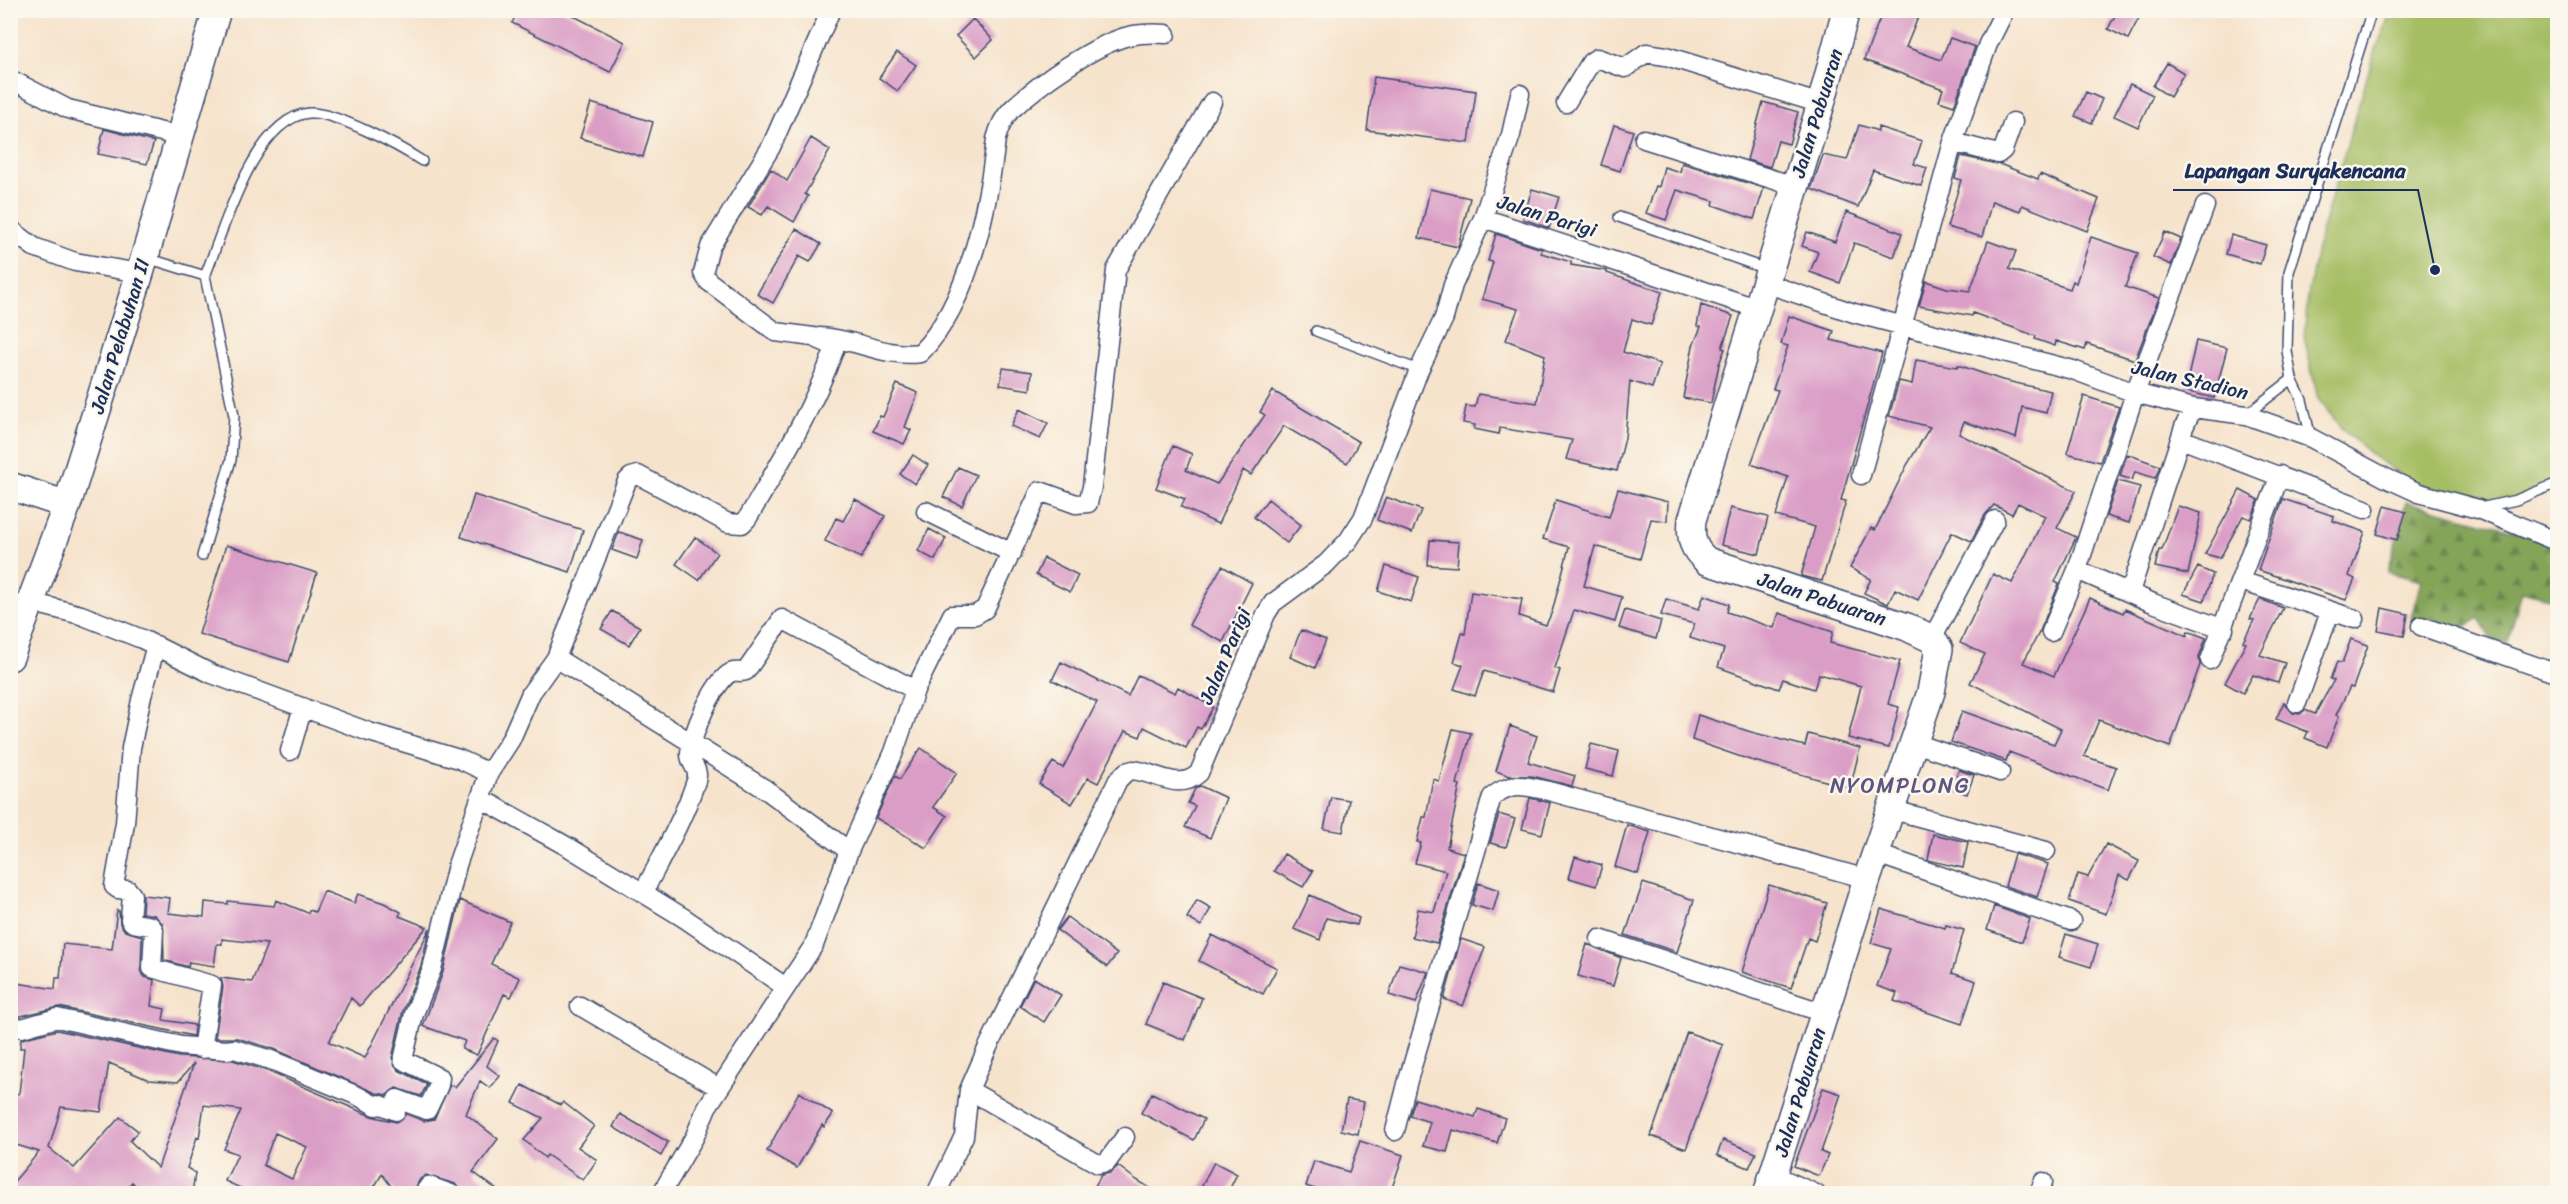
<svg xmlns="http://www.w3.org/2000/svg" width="2568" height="1204" viewBox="0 0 2568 1204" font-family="Sriracha,sans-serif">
	<defs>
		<pattern id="forest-firs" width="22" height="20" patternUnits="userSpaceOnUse" patternTransform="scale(1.5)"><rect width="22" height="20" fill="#84a459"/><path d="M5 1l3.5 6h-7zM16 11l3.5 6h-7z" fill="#6b864d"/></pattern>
	</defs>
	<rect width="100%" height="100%" fill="#fbf7ec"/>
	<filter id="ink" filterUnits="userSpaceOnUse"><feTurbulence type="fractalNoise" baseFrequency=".0167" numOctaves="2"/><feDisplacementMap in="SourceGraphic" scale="12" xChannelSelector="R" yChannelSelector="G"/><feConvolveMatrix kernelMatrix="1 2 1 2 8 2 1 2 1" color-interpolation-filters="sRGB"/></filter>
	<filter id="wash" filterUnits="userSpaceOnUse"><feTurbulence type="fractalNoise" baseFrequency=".008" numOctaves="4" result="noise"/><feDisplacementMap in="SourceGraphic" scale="24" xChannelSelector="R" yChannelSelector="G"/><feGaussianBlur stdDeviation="1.35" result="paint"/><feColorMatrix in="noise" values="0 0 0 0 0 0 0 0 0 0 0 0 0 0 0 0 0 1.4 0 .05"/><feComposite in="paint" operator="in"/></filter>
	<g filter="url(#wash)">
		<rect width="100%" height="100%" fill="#f6e3cc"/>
		<path fill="url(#forest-firs)" stroke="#506a5c" stroke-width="1.5" d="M2406 502 2557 542V600L2522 591 2507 644 2492 640 2479 618 2458 630 2411 618 2421 581 2388 572Z"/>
		<path fill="#a5bd63" stroke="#607660" stroke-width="1.5" d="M2391 11H2557V480L2510 502 2470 500 2414 484 2373 456 2343 430 2318 399 2304 337 2308 296 2318 243 2372 60Z"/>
		<g id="blocks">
			<path fill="#da9dc6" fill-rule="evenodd" d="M519 10H562L625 42 610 72 512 23Z
				M1883 10H1921L1906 47 1941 60 1950 38 1975 47 1954 106 1939 101 1943 89 1864 60Z
				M2118 10H2143L2128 39 2108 29Z
				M973 19 993 40 976 57 956 36Z
				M897 52 916 65 898 91 879 78Z
				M2167 63 2184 73 2170 97 2153 86Z
				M1374 77 1476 91 1469 143 1367 130Z
				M2130 84 2153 95 2138 127 2114 116Z
				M2086 92 2102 99 2092 123 2075 116Z
				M1763 102 1798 112 1789 144 1778 141 1770 167 1747 160Z
				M591 103 653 122 643 157 580 138Z
				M1614 125 1633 131 1620 171 1601 165Z
				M1859 125 1878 131V127L1922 141 1914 164 1927 168 1921 186 1873 170 1858 207 1811 189 1823 155 1847 160Z
				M104 129 154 142 147 164 98 154Z
				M811 138 830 150 805 194 808 196 794 222 768 206 762 215 748 207 771 169 787 181Z
				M1961 156 2002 165 2038 179 2040 174 2099 199 2087 231 2022 205 2020 211 1992 201 1982 237 1947 227 1961 180 1955 178Z
				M1682 163 1764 188 1754 219 1713 205 1714 201 1677 190 1666 220 1646 213 1656 186 1659 187 1664 167 1680 172Z
				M1430 189 1470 198 1458 247 1419 238Z
				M1532 189 1559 197 1549 228 1523 219Z
				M1846 212 1902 233 1894 257 1854 243 1840 283 1810 272 1818 252 1802 246 1807 232 1835 242Z
				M796 229 821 244 810 262 799 256 773 303 757 294Z
				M2165 232 2181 239 2171 265 2153 257Z
				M1496 234 1542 249 1541 253 1571 262V265L1607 271V273L1662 292 1651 325 1632 319 1623 352 1660 364 1652 388 1630 381 1625 438 1617 471 1566 459 1572 440 1500 428 1499 434 1474 429 1475 425 1463 423 1466 406 1475 407 1478 394 1537 403 1545 355 1506 340 1518 309 1482 299 1493 262 1488 261Z
				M2231 235 2266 245 2260 264 2226 254Z
				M2091 237 2138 253 2125 287 2159 298 2135 360 2087 344 2085 350 2056 341 2055 346 2035 339 2036 336 1973 313 1972 316 1919 306 1926 281 1947 288 1970 291 1988 241 2016 251 2009 269 2070 289 2073 281 2076 283Z
				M1701 305 1733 316 1722 348 1725 349 1719 364 1711 403 1683 398 1693 346 1701 327 1697 326Z
				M1789 316 1834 331 1831 340 1882 353 1841 500 1846 501 1822 581 1801 576 1815 527 1776 516 1788 477 1751 464 1778 390 1773 389 1788 346 1781 344Z
				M2196 341 2227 348 2214 398 2185 391Z
				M1916 360 1957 367 1958 365 2002 380 2051 391 2046 413 2022 407 2016 438 1964 422 1959 434 2076 491 2057 528 2076 537 2055 582 2059 584 2040 631 2023 663 2054 676 2090 598 2123 613 2125 609 2187 636 2188 631 2206 638 2199 657 2200 665 2170 747 2099 720 2084 756 2116 767 2108 790 2009 752 2006 761 1951 742 1962 711 2054 744 2061 729 1970 683 1985 654 1960 643 1993 574 2012 583 2045 516 2018 503 2012 514 1994 505 1985 515 1971 541 1952 532 1918 600 1895 589 1888 604 1864 593 1871 579 1850 568 1871 528 1875 530 1907 465 1930 427 1889 416 1899 381 1912 384Z
				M1003 368 1032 372 1030 390 1000 385Z
				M897 384 918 393 905 427 911 430 904 444 873 431 880 416 883 417Z
				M1273 391 1359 442 1347 463 1284 426 1251 475 1243 470 1218 524 1181 507 1185 499 1156 488 1173 446 1192 454 1186 470 1217 484 1265 415 1260 412Z
				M2084 396 2119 407 2100 462 2067 453Z
				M1019 409 1048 423 1040 439 1011 426Z
				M2127 454 2160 466 2155 478 2135 472 2132 480 2120 476Z
				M913 455 928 465 915 484 900 474Z
				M958 467 976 475 962 506 943 497Z
				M2118 481 2140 487 2129 523 2106 516Z
				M1618 489 1668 502 1667 521 1651 519 1640 559 1595 546 1584 586 1622 597 1615 622 1574 610 1555 668 1560 670 1553 692 1484 671 1475 696 1454 689 1463 665 1454 662 1462 633 1465 634 1471 592 1522 599 1519 616 1546 625 1552 612 1569 547 1543 539 1556 500 1609 517Z
				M2240 490 2259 500 2251 519 2243 516 2220 558 2205 554Z
				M474 495 583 530 570 572 461 537Z
				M1386 497 1421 510 1412 533 1377 520Z
				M855 499 885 516 861 558 825 541 836 518 843 521Z
				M1268 499 1301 525 1287 543 1254 517Z
				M2283 499 2334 516 2333 521 2365 532 2349 576 2355 579 2346 600 2258 570Z
				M2178 506 2201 513 2188 574 2155 567 2159 550H2162Z
				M2385 506 2406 512 2397 540 2377 534Z
				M1730 508 1768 517 1759 554 1721 545Z
				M929 529 946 538 935 560 918 551Z
				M619 532 643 540 637 559 612 550Z
				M695 537 717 553 699 580 676 564Z
				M1430 540 1459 542 1457 567 1428 565Z
				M226 545 317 573 289 662 199 634Z
				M1044 558 1078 575 1070 592 1036 575Z
				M1222 566 1252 583 1223 642 1189 625Z
				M1386 566 1419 577 1411 602 1378 591Z
				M2198 567 2213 574 2204 601 2183 594Z
				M1704 595 1729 604 1727 612 1774 628 1779 613 1833 632 1830 643 1900 661 1888 704 1899 707 1889 748 1848 738 1861 686 1819 674 1814 689 1783 679 1779 689 1718 667 1724 649 1690 638 1694 624 1661 615 1666 599 1699 609Z
				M2260 599 2283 608 2260 655 2285 663 2278 683 2253 675 2243 693 2225 683 2246 643 2243 642 2254 620 2250 619Z
				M2382 608 2408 614 2404 636 2378 631Z
				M1625 610 1661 621 1656 639 1619 628Z
				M612 611 640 627 629 645 601 629Z
				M1301 630 1326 640 1315 668 1290 657Z
				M2351 639 2368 645 2353 688 2350 687 2336 715 2339 716 2327 747 2305 738 2308 732 2276 719 2284 702 2293 713 2300 714 2305 710 2315 714 2334 680 2330 679 2337 662 2342 663Z
				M1061 662 1128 696 1138 675 1175 693 1178 687 1213 707 1201 729 1197 727 1186 748 1144 727 1140 737 1125 731 1098 783 1088 778 1072 804 1039 784 1053 762 1063 768 1097 702 1052 680Z
				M1698 715 1751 732 1805 746 1808 734 1860 748 1850 788 1747 759 1692 740Z
				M1510 726 1537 736 1528 762 1575 776 1572 786 1532 776H1510L1496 771Z
				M1453 729 1471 733 1457 784 1460 785 1447 848 1464 853 1437 943 1412 937 1418 909 1434 912 1446 871 1415 863 1421 843 1417 842 1423 817H1426L1433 779 1439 781Z
				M1591 744 1619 751 1613 776 1585 769Z
				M921 748 957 773 933 807 947 816 926 848 876 818 895 776 900 779Z
				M1959 770 1974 775 1967 794 1952 789Z
				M1200 786 1226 798 1210 838 1185 827 1195 806 1188 803 1195 789Z
				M1331 797 1349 800 1343 832 1324 829Z
				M1530 798 1550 803 1542 834 1522 829Z
				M1499 814 1515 819 1506 847 1490 843Z
				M1627 825 1650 832 1638 874 1615 867Z
				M1933 834 1968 842 1963 868 1928 860Z
				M2106 844 2139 861 2129 880 2119 875 2106 914 2069 901 2078 874 2088 877Z
				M1284 854 1313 871 1303 887 1274 871Z
				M2014 854 2048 864 2037 897 2005 886Z
				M1575 857 1602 865 1596 886 1569 878Z
				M1478 883 1499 890 1493 911 1472 905Z
				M1643 883 1694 900 1677 952 1625 935Z
				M1769 885 1827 903 1815 941 1808 938 1791 988 1742 972Z
				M324 891 354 903 358 894 384 903 401 912 399 916 427 927 360 1006 351 998 329 1042 365 1058 430 928 421 966 403 1011 392 1058 398 1070 427 1084 421 1096 396 1088 387 1095 376 1093 274 1049 237 1038H215L223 987 221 978 252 982 267 944 222 939V944H217L214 966 189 962 188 967 164 960 163 924 154 915 142 913 143 895 170 898 168 913 204 917 205 902 228 904V901L274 906 276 900 308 913 309 910 315 912Z
				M1310 895 1359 918 1357 925 1326 918 1320 940 1294 929Z
				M460 900 510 922 491 964 520 978 511 997 504 994 477 1055 462 1049 465 1041 423 1026 443 972Z
				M1197 900 1211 908 1201 926 1187 918Z
				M1994 906 2030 919 2022 942 1987 930Z
				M1881 909 1945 928 1946 925 1964 930 1952 973 1976 981 1962 1024 1894 1001 1897 993 1877 986 1891 949 1871 943Z
				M117 910 119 911 120 924 125 931 142 936 141 972 145 977 154 980 151 1006 165 1009 163 1020 194 1025 193 1036 59 1007 21 1016 10 1015V982L55 989 56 978H60L63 944 112 949Z
				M1067 917 1117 954 1107 967 1057 930Z
				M2066 934 2098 944 2091 967 2059 957Z
				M1212 935 1277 968 1263 994 1199 961Z
				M1461 939 1485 947 1463 1006 1444 999Z
				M1587 944 1621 958 1613 986 1578 976Z
				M1399 964 1428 972 1416 1003 1389 995Z
				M1034 978 1061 995 1044 1022 1020 1006Z
				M1163 982 1202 998 1185 1040 1146 1024Z
				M57 1030 179 1057 233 1060 267 1071 371 1116 396 1122 406 1114 424 1121 434 1119 450 1085 455 1087 494 1038 498 1041 487 1066 500 1076 490 1088 480 1081 466 1114 498 1139 473 1172 503 1194H462L455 1184 426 1175 420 1179 412 1194H397L382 1174 370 1194H253L225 1181 238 1154 224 1149 241 1110 204 1105 199 1138 197 1137 187 1168 195 1173 192 1194H143L132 1182 122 1194H10V1186L39 1152 10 1143V1101L13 1093 19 1094 24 1048H20L21 1039ZM109 1063 149 1080 178 1082 194 1063 158 1168 130 1141 138 1131 120 1117 74 1168 49 1148 61 1107 101 1112ZM275 1133 307 1147 292 1179 263 1165Z
				M1687 1032 1723 1045 1686 1149 1651 1136Z
				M522 1085 561 1105 563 1102 594 1126 578 1147 597 1160 583 1180 547 1155 545 1158 524 1140 543 1118 513 1103Z
				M1823 1088 1841 1094 1821 1152 1828 1155 1819 1176 1794 1166Z
				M799 1092 833 1114 824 1127 822 1125 797 1168 767 1151Z
				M1152 1093 1204 1119 1194 1140 1141 1113Z
				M1347 1099 1364 1102 1358 1134 1341 1130Z
				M1415 1099 1475 1117 1478 1109 1505 1118 1497 1143 1453 1130 1447 1152 1423 1146 1430 1122 1410 1116Z
				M620 1114 668 1142 661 1156 613 1127Z
				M1723 1140 1756 1153 1749 1168 1717 1155Z
				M1360 1141 1403 1155 1390 1194H1329L1306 1186 1314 1161 1349 1172Z
				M1214 1162 1237 1174 1227 1194H1198Z
				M1118 1166 1135 1179 1160 1194H1091L1101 1175 1110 1173Z"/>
		</g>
	</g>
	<g filter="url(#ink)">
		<use href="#blocks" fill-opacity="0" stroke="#3c4a6e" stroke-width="1.5"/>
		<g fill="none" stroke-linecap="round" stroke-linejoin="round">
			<g stroke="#3c4a6e" stroke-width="12">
				<path id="lane" d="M1619 217 1766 269
					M147 258 205 276 234 416 231 460 202 556
					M205 276C223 232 254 118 309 113 335 111 400 147 422 161
					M1316 331 1419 370
					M2247 414 2292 379
					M2311 438 2302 400 2292 379 2287 351 2289 272 2372 10
					M2480 508 2516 500 2558 483"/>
			</g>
			<g stroke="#3c4a6e" stroke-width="21">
				<path id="street" d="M10 79 68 109 178 136
					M1566 103 1591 62 1597 58 1625 68 1646 53 1666 56 1821 104
					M1644 139 1794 186
					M1953 142 1998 154 2003 150 2013 122
					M1483 218 1511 135 1520 94
					M10 229 34 247 75 262 140 273
					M1765 283 1854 313 2073 370 2135 393 2193 408 2246 415 2311 438 2386 478 2419 493 2478 509 2558 542
					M819 337C854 338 886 358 920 353 969 304 988 206 996 139 999 128 1003 118 1011 110 1037 85 1095 44 1129 36 1142 33 1153 33 1166 34
					M2181 439 2365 509
					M1861 475 1953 142 1988 44 2005 10
					M926 511 1012 553
					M2077 570 2153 603 2224 629
					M2241 581 2355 619
					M2130 592 2184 427 2193 408
					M30 602 81 615 142 639 212 674 369 732 459 759 489 773
					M2421 626 2558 674
					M2051 632 2077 570 2135 393 2205 206
					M1932 639 1995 520
					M156 645 141 700 131 748 125 823 114 886 118 889 128 890 132 895 130 920 133 923 151 926 154 930 152 968 212 985 202 1049
					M556 658 765 789 849 851
					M2210 660 2280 475
					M2297 703 2330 612
					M1915 743 2000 772
					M290 751 303 707
					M480 798 570 848 684 918 784 986
					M1893 810 2046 851
					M1877 854 2071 921
					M643 893C662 856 683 820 696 781 700 769 691 766 690 755 689 739 716 675 733 672 737 671 741 673 746 671L782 619 915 690
					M1600 939 1824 1013
					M580 1006 719 1088
					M10 1026 22 1028 57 1018 181 1046 226 1050 234 1049 271 1060 358 1096 376 1106 379 1104 396 1111 397 1099 427 1110 439 1085 440 1078 403 1060 414 1014 432 969 457 865 489 773 511 739 531 693 556 658 627 481 631 477 638 475 728 523 742 524 747 519C779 465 813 409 834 350L831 345 813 337 776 332 708 281 703 273 710 247 771 147 831 10
					M969 1090 1098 1164 1107 1162 1125 1137
					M1395 1131 1408 1080 1492 797C1510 782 1523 785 1545 790L1867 879
					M1774 1175 1816 1194
					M423 1194 429 1186 451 1194
					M661 1194 695 1136 707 1107 814 945 849 851 894 752 915 690 952 615H975L985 609 1040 491 1076 504 1088 503 1092 487 1116 270 1212 102
					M936 1194 964 1136 969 1090 987 1049 1118 780 1126 772 1133 770C1158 773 1179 792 1199 773L1266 614 1273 603 1326 564 1348 541 1363 518 1419 370 1444 318 1453 285 1483 218 1759 309
					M2039 1194 2043 1182"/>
			</g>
			<g stroke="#3c4a6e" stroke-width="30">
				<path id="secondary" d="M10 486 67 505
					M10 657 67 505 140 273 217 10
					M1767 1194 1867 879 1931 692 1939 649 1932 639 1907 627 1707 561C1693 549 1690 539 1692 520L1821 104 1846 10"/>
			</g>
			<use href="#lane" stroke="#fff" stroke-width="9"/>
			<use href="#street" stroke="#fff" stroke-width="18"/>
			<use href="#secondary" stroke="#fff" stroke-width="27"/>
		</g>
	</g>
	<g text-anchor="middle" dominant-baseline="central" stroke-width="5" stroke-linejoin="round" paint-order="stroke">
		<g font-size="20" fill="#1b2f5e" stroke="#fbf7ec">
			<text transform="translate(1817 113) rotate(-73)">Jalan Pabuaran</text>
			<text transform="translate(1547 216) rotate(17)">Jalan Parigi</text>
			<text transform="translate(120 336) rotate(-73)">Jalan Pelabuhan II</text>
			<text transform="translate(2190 380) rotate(13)">Jalan Stadion</text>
			<text transform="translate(1822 599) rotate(18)">Jalan Pabuaran</text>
			<text transform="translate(1225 656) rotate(-67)">Jalan Parigi</text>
			<text transform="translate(1800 1092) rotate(-73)">Jalan Pabuaran</text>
		</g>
		<g font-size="22" letter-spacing="1.5" fill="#5e5682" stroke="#fbf7ec">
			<text x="1900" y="785">NYOMPLONG</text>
		</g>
	</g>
	<path fill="none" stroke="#1b2f5e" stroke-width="2" d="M2435 270L2418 190H2173"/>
	<circle fill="#1b2f5e" stroke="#fbf7ec" stroke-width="2" cx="2435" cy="270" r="6"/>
	<g font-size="21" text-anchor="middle" font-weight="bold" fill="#1b2f5e" stroke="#fbf7ec" stroke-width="5" stroke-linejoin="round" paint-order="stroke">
		<text x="2295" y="178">Lapangan Suryakencana</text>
	</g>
	<rect width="2568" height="1204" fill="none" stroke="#fbf7ec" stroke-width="36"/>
</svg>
